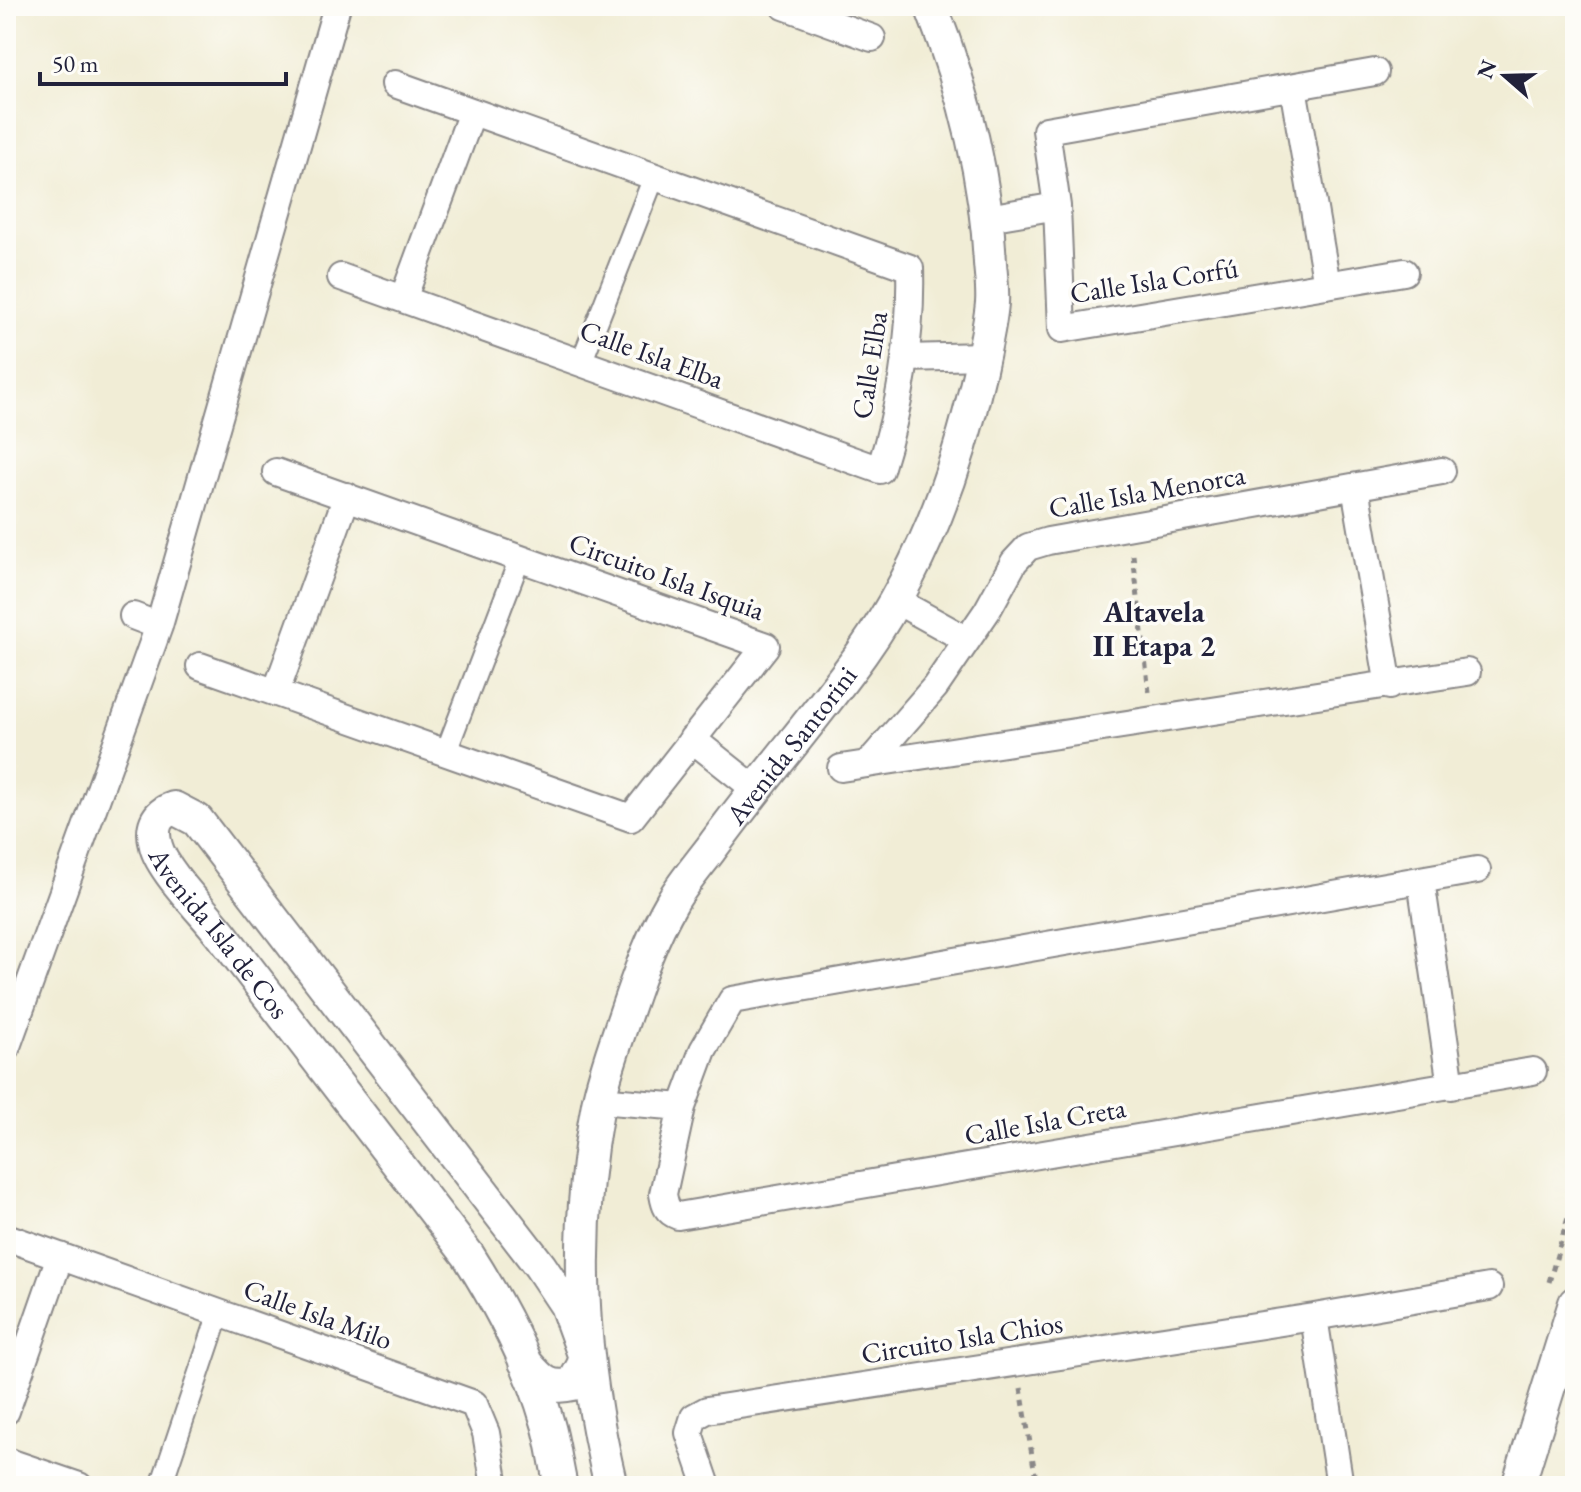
<svg xmlns="http://www.w3.org/2000/svg" width="1581" height="1492" viewBox="0 0 1581 1492" font-family="'EB Garamond',serif">
	<rect width="100%" height="100%" fill="#fdfcf7"/>
	<filter id="ink" filterUnits="userSpaceOnUse"><feTurbulence type="fractalNoise" baseFrequency=".0125" numOctaves="2"/><feDisplacementMap in="SourceGraphic" scale="16" xChannelSelector="R" yChannelSelector="G"/><feConvolveMatrix kernelMatrix="1 2 1 2 8 2 1 2 1" color-interpolation-filters="sRGB"/></filter>
	<filter id="wash" filterUnits="userSpaceOnUse"><feTurbulence type="fractalNoise" baseFrequency=".006" numOctaves="4" result="noise"/><feDisplacementMap in="SourceGraphic" scale="32" xChannelSelector="R" yChannelSelector="G"/><feGaussianBlur stdDeviation="1.8" result="paint"/><feColorMatrix in="noise" values="0 0 0 0 0 0 0 0 0 0 0 0 0 0 0 0 0 1.4 0 .05"/><feComposite in="paint" operator="in"/></filter>
	<g filter="url(#wash)">
		<rect width="100%" height="100%" fill="#f1edd6"/>
	</g>
	<g filter="url(#ink)">
		<g fill="none" stroke-linecap="round" stroke-linejoin="round">
			<g stroke="#8a8888" stroke-width="24">
				<path id="pedestrian" d="M581 363 654 177
					M446 752 520 558
					M161 1486 219 1313"/>
			</g>
			<g stroke="#8a8888" stroke-width="30">
				<path id="minor" d="M784 6 872 38
					M1375 72 1046 130 1057 206 1062 329 1404 272
					M1293 87 1327 285
					M988 218 1057 206
					M341 277 880 470C901 403 912 338 910 268L395 84
					M403 299 472 112
					M906 358 983 356
					M1355 487 1389 686
					M895 600 967 640
					M133 616 159 626
					M200 666 631 818 766 646 276 472
					M276 692 347 496
					M692 739 755 789
					M868 764 935 687 987 611 1014 562 1028 547 1048 541 1442 471
					M841 768 1467 672
					M1477 870 732 1000 703 1050 682 1107 663 1194C665 1206 667 1212 678 1216L1533 1071
					M1421 880 1451 1086
					M6 1049 159 626 337 6
					M599 1100 682 1107
					M6 1237 474 1404 486 1433 495 1486
					M1314 1317 1340 1486
					M6 1411 60 1256
					M6 1461 79 1486
					M707 1486 689 1433 694 1417 707 1410 1314 1317 1489 1287"/>
			</g>
			<g stroke="#8a8888" stroke-width="36">
				<g id="tertiary">
					<path id="s1" d="M525 1362C541 1380 548 1390 573 1384L586 1360 566 1305 540 1266 197 820 174 808C155 814 151 828 156 846 162 871 208 916 225 939 306 1044 387 1149 468 1255 501 1307 531 1364 548 1424 554 1444 556 1466 561 1486"/>
					<path id="s2" d="M611 1486C580 1357 573 1236 598 1104 604 1074 616 1042 626 1012 639 974 652 936 672 902 683 883 697 867 710 850 759 782 814 720 862 653 921 570 957 473 979 374 984 351 990 326 992 303 993 290 991 276 990 263 986 175 963 88 931 6"/>
					<path d="M1518 1486 1575 1303"/>
				</g>
			</g>
			<path stroke="#8a8888" stroke-width="5" stroke-dasharray="6 6" stroke-linecap="butt" d="M1133 555 1149 692
				M1549 1282 1575 1194
				M1021 1388 1037 1486"/>
			<use href="#pedestrian" stroke="#fff" stroke-width="20"/>
			<use href="#minor" stroke="#fff" stroke-width="26"/>
			<use href="#tertiary" stroke="#fff" stroke-width="32"/>
		</g>
	</g>
	<g text-anchor="middle" dominant-baseline="central" stroke-width="7" stroke-linejoin="round" paint-order="stroke">
		<g font-size="28" fill="#22223b" stroke="#fdfcf7">
			<text transform="translate(1154 280) rotate(-9)">Calle Isla Corfú</text>
			<text transform="translate(652 354) rotate(20)">Calle Isla Elba</text>
			<text transform="translate(869 365) rotate(-81)">Calle Elba</text>
			<text transform="translate(1147 491) rotate(-10)">Calle Isla Menorca</text>
			<text transform="translate(667 576) rotate(20)">Circuito Isla Isquia</text>
			<text stroke="none"><textPath href="#s2" startOffset="798">Avenida Santorini</textPath></text>
			<text stroke="none"><textPath href="#s1" startOffset="934">Avenida Isla de Cos</textPath></text>
			<text transform="translate(1045 1121) rotate(-10)">Calle Isla Creta</text>
			<text transform="translate(318 1314) rotate(20)">Calle Isla Milo</text>
			<text transform="translate(962 1338) rotate(-9)">Circuito Isla Chios</text>
		</g>
		<g font-size="30" font-weight="bold" fill="#22223b" stroke="#fdfcf7">
			<text x="1154" y="611">Altavela<tspan x="1154" dy="34">II Etapa 2</tspan></text>
		</g>
	</g>
	<rect width="1581" height="1492" fill="none" stroke="#fdfcf7" stroke-width="32"/>
	<g transform="translate(1505 76) rotate(290)" stroke="#fdfcf7" stroke-width="6" paint-order="stroke">
	<path d="M0-6L14 30L0 20L-14 30Z" fill="#22223b"/>
	<text y="-12" font-size="22" font-weight="bold" text-anchor="middle" fill="#22223b">N</text>
	</g>
	<path d="M40 72v12h246v-12" fill="none" stroke="#22223b" stroke-width="4"/>
	<text x="52" y="72" font-size="24" fill="#22223b" stroke="#fdfcf7" stroke-width="6" paint-order="stroke">50 m</text>
</svg>
